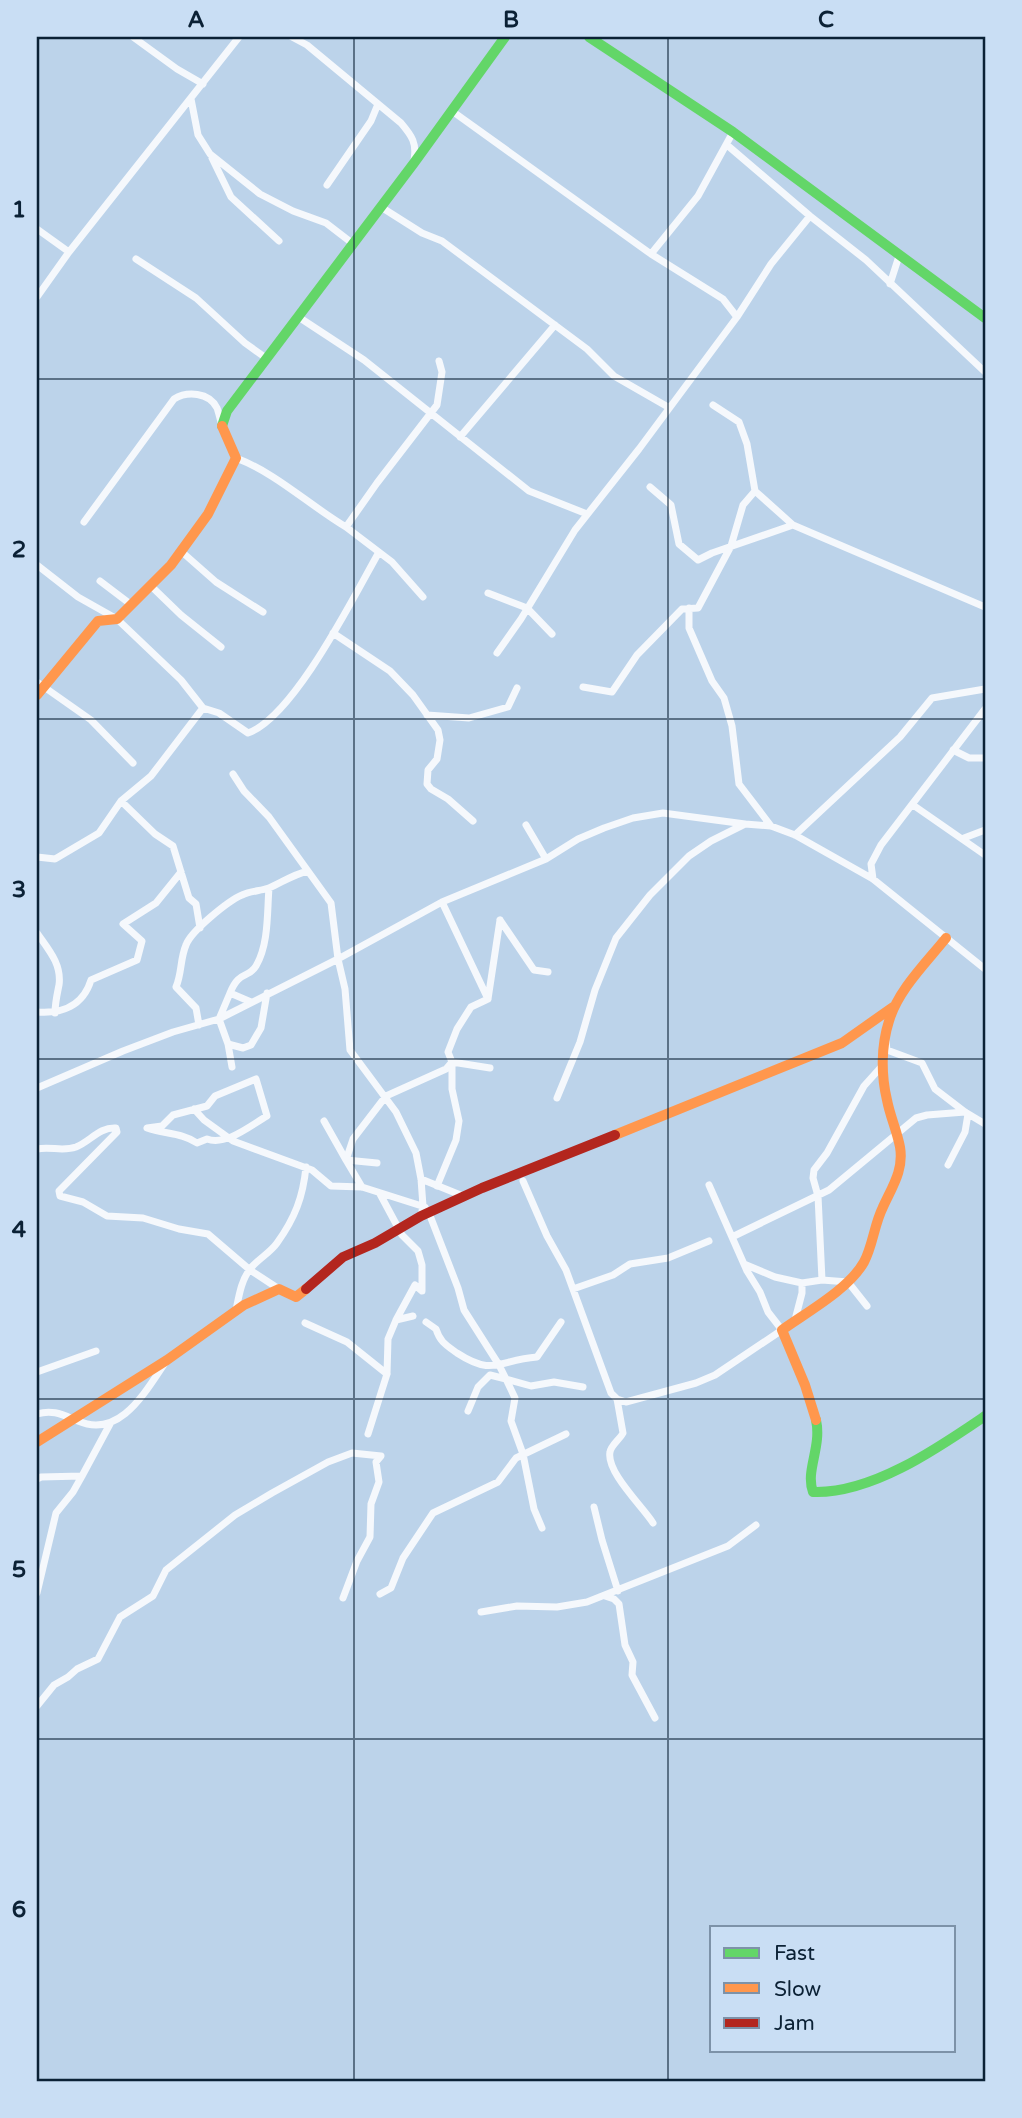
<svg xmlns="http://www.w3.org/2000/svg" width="1022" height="2118" viewBox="0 0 1022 2118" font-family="'Varela Round',sans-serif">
	<rect width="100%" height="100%" fill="#bcd3ea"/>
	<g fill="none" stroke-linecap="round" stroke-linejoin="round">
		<path stroke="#f5f8fc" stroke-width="7" d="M133 37 177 69 203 84
			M292 37 307 45 401 123C412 136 417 143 414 160
			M191 99 198 135 210 154 260 194 293 211 326 223 352 243
			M452 111 651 254
			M727 145 810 216 866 260 985 372
			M212 158 231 197 279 241
			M327 185 371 121 378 104
			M381 207 422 233 442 241 587 349 614 376 668 407
			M37 229 69 252
			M136 259 196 298 245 343 266 358
			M890 284 899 256
			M37 297 69 252 239 37
			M297 316 364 360 529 491 587 514
			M737 317 771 264 810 216
			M713 405 739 422 747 444 755 491 793 525
			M460 437 555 325
			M236 458C276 473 309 505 346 527
			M650 487 671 505 679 544 698 560 712 553 793 525 985 607
			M84 522 174 399C187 391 209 392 217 408 219 413 220 420 222 425
			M182 552 216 582 263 612
			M37 565 78 597 117 619 181 680 203 708 219 713 248 733C294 717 354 596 379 552
			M100 581 129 603
			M151 586 181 615 221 647
			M488 593 527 608 552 634
			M423 597 392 562 346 527 377 483 437 405 442 372 439 361
			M689 608V628L712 681 724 698 732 726 739 784 771 826
			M333 633 390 671 413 695 438 730 440 740 437 759 428 770 427 784 431 789 448 799 473 821
			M497 653 521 619 575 530 639 449 737 317 723 299 651 254 698 196 733 132
			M37 682 91 720 133 763
			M583 687 612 692 637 655 682 609 698 608 731 546 743 505 755 491
			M427 715 469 718 508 707 517 688
			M953 750 969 758H985
			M233 774 244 791 269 817 331 903 338 959 345 989 350 1050 396 1112 416 1153 421 1179 423 1206 421 1216
			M121 801 155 834 173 846 189 898 196 904 200 928
			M913 805 985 855
			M526 825 546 859
			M795 835 900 737 932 698 985 689
			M964 838 985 830
			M37 857 55 859 99 833 121 801 151 776 203 708
			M873 879 871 864 881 845 985 709
			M442 902 488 999
			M500 920 534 970 548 972
			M37 933C48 949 62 964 59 985 57 995 55 1003 55 1013
			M230 993C239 970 248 979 256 966 269 944 267 912 269 888
			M488 999 500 920
			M37 1012C62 1014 83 1006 91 980L137 960 142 941 123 924 156 903 181 872
			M199 1025 196 1008 176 987C182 973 180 959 186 945 191 931 228 901 242 895 250 891 260 891 269 888 283 882 292 875 308 871
			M886 1042 887 1050 922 1063 935 1089 965 1112 985 1124
			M228 1044 243 1048 251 1045 261 1028 267 993
			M232 1067 228 1044 219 1019 230 993 251 1002
			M256 1079 267 1116C250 1126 226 1146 207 1139L197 1143C183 1133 164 1134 147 1128L162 1126 173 1115 207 1106 215 1096Z
			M37 1088 123 1051 173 1032 219 1019 338 959 442 902 546 859 578 839 604 828 633 818 663 813 745 824
			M557 1098 580 1042 595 990 616 938 650 895 689 856 711 841 745 824 771 826 795 835 873 879 985 969
			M194 1109 204 1120 233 1141 312 1170 331 1186 362 1187 425 1207
			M324 1121 346 1160 377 1163
			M37 1149C51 1146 62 1152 76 1147 91 1141 99 1127 116 1128L117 1132 59 1191 60 1196 83 1202 107 1216 143 1218 179 1229 208 1234 250 1270 279 1289
			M948 1165 965 1132 968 1114
			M421 1179 463 1196
			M523 1181 547 1236 566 1270 611 1393 617 1399 626 1402 696 1383 715 1375 782 1330 768 1312 760 1292 747 1271 709 1185
			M437 1186 456 1140 459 1121 452 1089V1062L448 1052 457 1029 471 1007 488 999
			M362 1187 346 1160 353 1139 386 1096 446 1069 452 1062 490 1068
			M380 1194 402 1235 418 1251 422 1265V1291L415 1285 396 1320
			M429 1213 458 1288 464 1310 499 1365 506 1379 531 1386 554 1382 583 1387
			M732 1237 829 1190 916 1118 927 1115 965 1112
			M744 1264 775 1277 802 1283
			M573 1289 613 1275 630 1264 668 1258 709 1241
			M867 1306 848 1282 822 1280 818 1196 813 1178 814 1170 827 1153 864 1086 882 1066
			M236 1310C239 1296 241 1281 250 1269 258 1259 270 1253 277 1243 295 1218 303 1197 306 1167
			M795 1320 802 1293V1283L822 1280
			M426 1322 436 1329C440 1342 446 1345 457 1353 494 1377 498 1360 537 1357L561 1322
			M305 1323 347 1342 387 1374
			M37 1372 96 1351
			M617 1399 623 1433C620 1439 611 1445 610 1452 606 1472 643 1507 653 1523
			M468 1411 478 1387 490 1375 506 1379 515 1398 511 1421 523 1454 534 1509 542 1528
			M37 1414C53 1409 63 1415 78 1421 120 1439 145 1392 165 1363
			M368 1434 387 1374 388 1339 396 1320 413 1316
			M37 1479 41 1477 82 1476 110 1424
			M594 1507 602 1540 618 1591
			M37 1593 56 1513 73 1492 82 1476
			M380 1594 391 1588 403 1558 433 1513 498 1482 516 1458 566 1434
			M605 1596 614 1599 619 1604 625 1645 633 1662 632 1675 655 1718
			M481 1612 517 1606 557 1607 587 1602 728 1546 756 1525
			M37 1706 54 1685 68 1677 77 1669 98 1659 120 1617 153 1596 166 1570 235 1515 272 1493 328 1462 352 1453 381 1456 376 1462 379 1482 371 1504 370 1537 357 1561 343 1598"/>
		<path stroke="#63d668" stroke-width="10" d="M589 37 733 132 985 318
			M222 426 227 411 414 163 505 37
			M816 1420C822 1447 805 1471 813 1492 872 1494 938 1448 985 1416"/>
		<path stroke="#ff974d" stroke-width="10" d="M37 695 98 621 117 619 171 565 208 514 236 458 222 426
			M615 1135 842 1043 893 1007
			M816 1420 805 1385 782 1330C807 1312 849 1289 864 1262 873 1245 874 1225 883 1207 892 1187 904 1170 900 1147 897 1131 890 1116 887 1100 881 1075 881 1046 889 1021 898 990 926 963 946 938
			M37 1442 167 1360 244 1305 279 1289 296 1297 306 1289"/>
		<path stroke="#b3261e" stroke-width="10" d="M306 1289 343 1257 375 1243 421 1216 482 1188 615 1135"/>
	</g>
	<path fill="none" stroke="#0b2135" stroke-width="2" stroke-opacity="0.55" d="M354 37V2081M668 37V2081M37 379H985M37 719H985M37 1059H985M37 1399H985M37 1739H985"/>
	<rect width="1022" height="2118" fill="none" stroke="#c9def4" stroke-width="77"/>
	<rect x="710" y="1926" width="245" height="126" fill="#c9def4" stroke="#7d92a8" stroke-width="2"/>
	<rect x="724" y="1948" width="35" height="10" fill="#63d668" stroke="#7d92a8" stroke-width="2"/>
	<text x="774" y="1960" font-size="21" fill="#0b2135">Fast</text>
	<rect x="724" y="1983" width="35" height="10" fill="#ff974d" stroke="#7d92a8" stroke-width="2"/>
	<text x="774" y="1996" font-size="21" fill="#0b2135">Slow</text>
	<rect x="724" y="2018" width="35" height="10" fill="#b3261e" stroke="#7d92a8" stroke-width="2"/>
	<text x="774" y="2030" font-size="21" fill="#0b2135">Jam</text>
	<rect x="38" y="38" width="946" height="2042" fill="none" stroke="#0b2135" stroke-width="2.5"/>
	<g font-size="23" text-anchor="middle" font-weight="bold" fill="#0b2135">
		<text x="196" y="27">A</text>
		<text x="511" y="27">B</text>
		<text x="826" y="27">C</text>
		<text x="19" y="217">1</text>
		<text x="19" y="557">2</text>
		<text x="19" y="897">3</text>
		<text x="19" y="1237">4</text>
		<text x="19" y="1577">5</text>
		<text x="19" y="1917">6</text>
	</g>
</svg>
